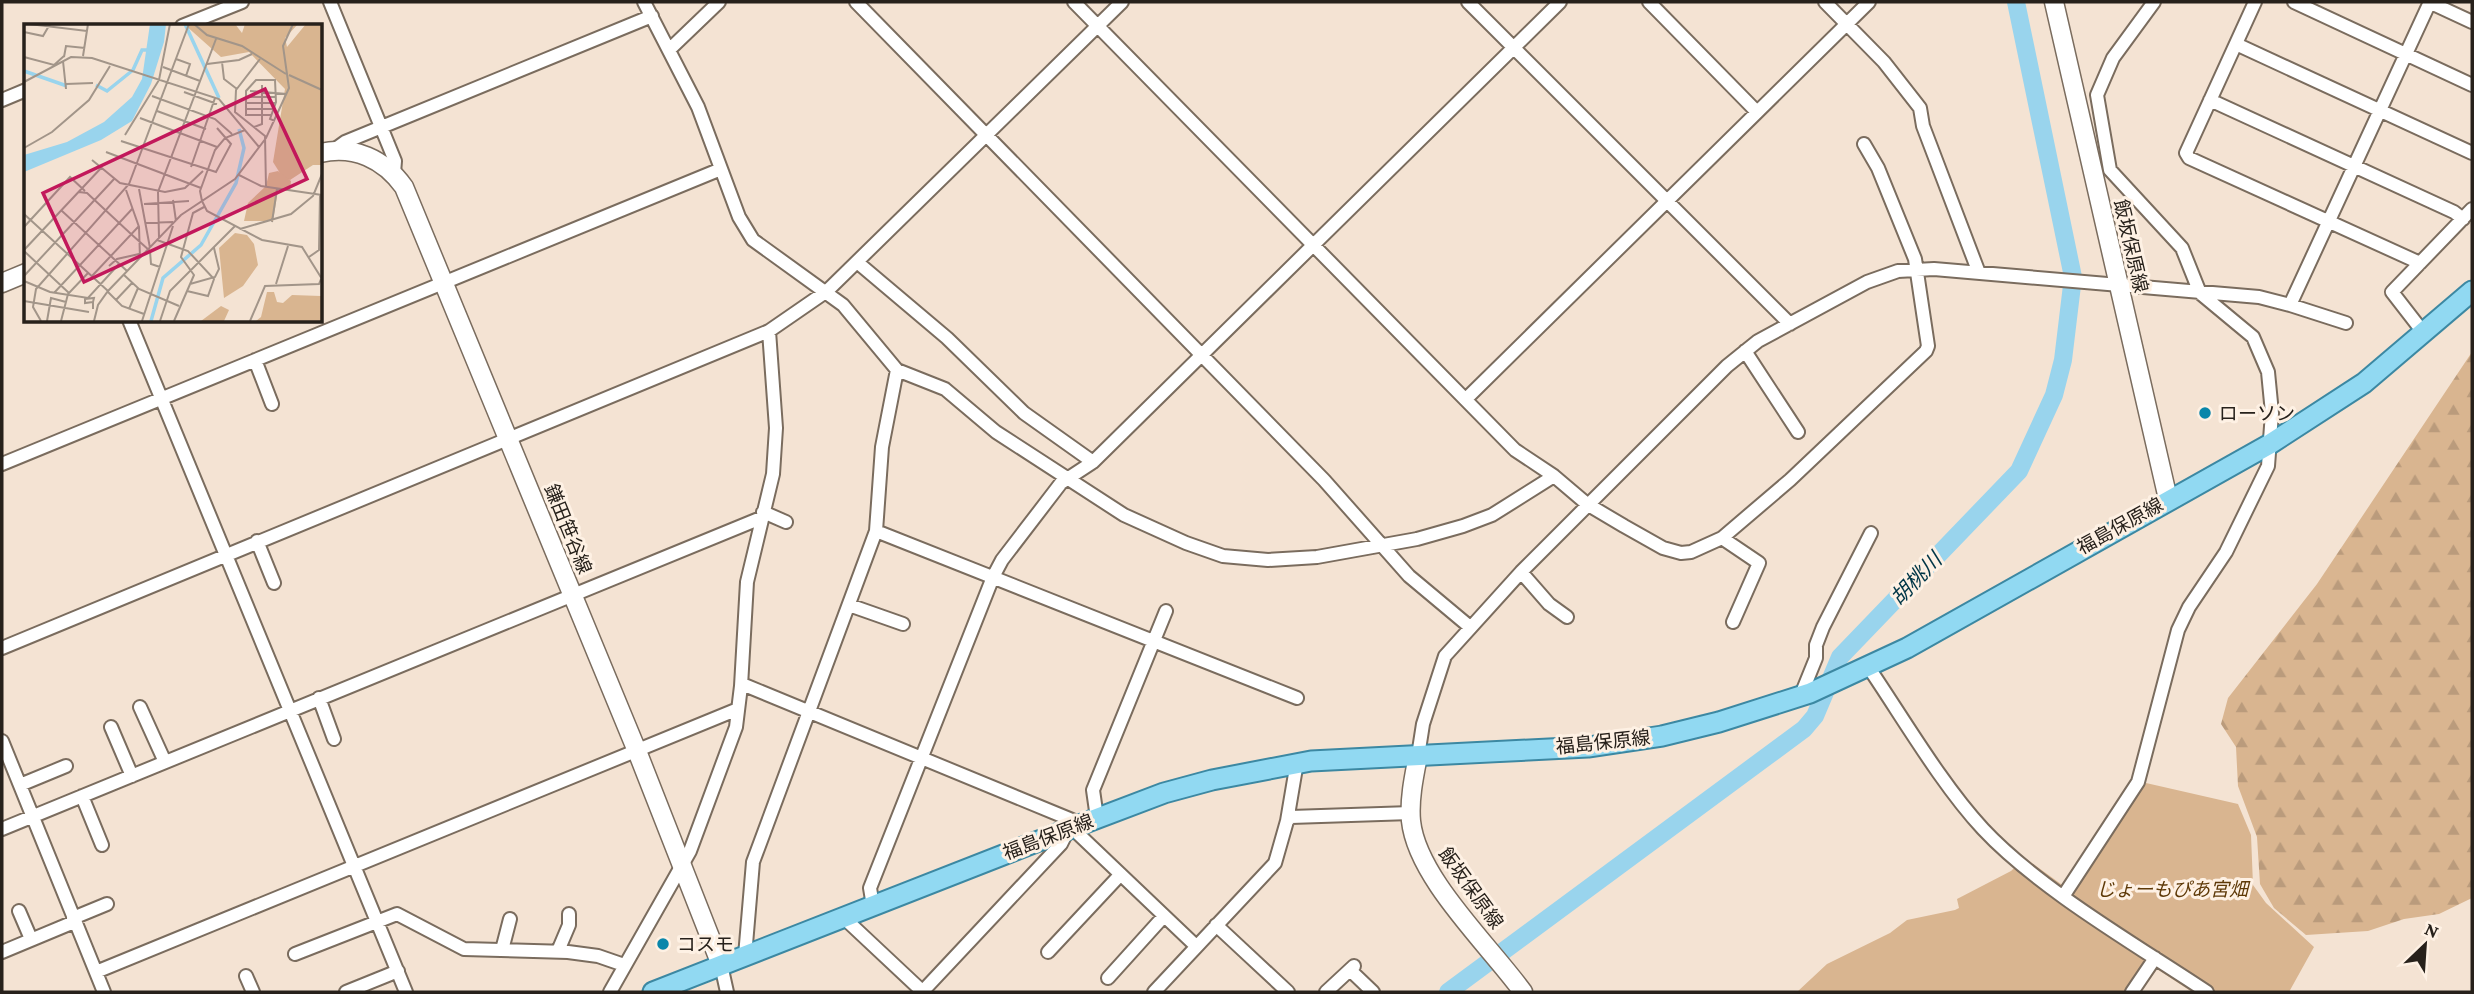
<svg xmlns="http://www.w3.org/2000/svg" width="2474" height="994" viewBox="0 0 2474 994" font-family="'Crimson Pro','Noto Sans JP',serif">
	<defs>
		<pattern id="forest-firs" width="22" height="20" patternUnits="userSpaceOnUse" patternTransform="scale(1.75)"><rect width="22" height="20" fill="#d9b590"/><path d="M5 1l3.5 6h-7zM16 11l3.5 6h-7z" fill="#ba9b7c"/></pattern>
	</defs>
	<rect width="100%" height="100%" fill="#f4e3d3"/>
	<path fill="url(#forest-firs)" d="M2472 352V898L2439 914 2404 919 2368 931 2306 935 2274 908 2260 884 2257 837 2238 786 2236 747 2221 724 2228 698 2317 584Z"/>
	<path fill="#d9b590" d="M2146 783 2238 804 2251 835 2253 885 2266 903 2314 947 2289 992H2192L2157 969 2141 992H1797L1827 964 1890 933 1907 920 1955 910 1959 908 1957 899 2011 871 2025 858 2065 887 2110 836Z"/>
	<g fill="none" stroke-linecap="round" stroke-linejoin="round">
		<path stroke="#99d4ed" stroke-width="18" d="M1448 992 1804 729 1815 716 1840 657 2019 471 2054 395 2063 360 2073 277 2016 2"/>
		<g stroke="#7a6c5e" stroke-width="16">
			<path id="street" d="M330 2 395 161 394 173
				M644 2 698 107 739 217 753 240 843 305 897 370 945 389 996 432 1124 515 1186 543 1223 556 1268 560 1317 557 1417 539 1463 526 1492 515 1554 476
				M856 2 1324 480 1409 576 1470 627
				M1074 2 1515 450 1554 476 1587 504 1624 526 1663 548 1681 553 1691 552 1722 538 1790 480 1926 351 1928 346 1915 259 1878 168 1864 144
				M1468 2 1790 324
				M1649 2 1757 112
				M1825 2 1884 62 1920 108 1923 126 1979 273
				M2255 2 2186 153 2189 158 2420 263
				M2294 2 2472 85
				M2429 2 2472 22
				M182 26 242 2
				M2236 44 2472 153
				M670 49 719 2
				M2 100 26 90
				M2210 100 2454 212 2463 219
				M334 150 345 142 652 16
				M857 262 947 338 1024 413 1093 462
				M2290 305 2346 323
				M129 320 406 992
				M2423 332 2392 292 2472 209
				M1745 351 1798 432
				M255 360 272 404
				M1467 398 1869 2
				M2 464 721 169
				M763 512 786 522
				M876 531 1297 698
				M1722 538 1759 563 1733 622
				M257 541 274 583
				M1521 572 1549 604 1567 617
				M849 605 903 624
				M2 648 769 331 827 291 1122 2
				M1869 668C1903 718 1942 785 1983 829 2039 889 2138 946 2207 992
				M742 684 1072 820 1077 826
				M1801 695 1816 658V645L1823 627 1871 533
				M319 698 334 739
				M140 707 165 762
				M111 727 132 776
				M2 741 104 992
				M1418 756 1423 724 1445 656 1521 572 1727 366 1758 341 1867 282 1898 271 1934 269 2259 297 2290 305 2430 2
				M20 785 66 766
				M82 796 102 845
				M1097 818 1093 790 1166 611
				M1287 821 1297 762
				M1072 828 1196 946
				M2 829 761 518
				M2064 895 2138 782 2178 630 2189 607 2226 552 2268 466 2272 413 2268 372 2253 337 2200 293 2182 248 2110 170 2097 95 2113 58 2154 2
				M873 906 870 888 993 577 1002 560 1061 483 1093 462 1560 2
				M19 911 31 939
				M843 917 923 992
				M73 918 107 904
				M1216 925 1288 992
				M502 950 510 919
				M558 951 569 925V914
				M2 952 74 922
				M1048 952 1120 875
				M295 954 397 914 464 949 568 952 598 956 624 965
				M745 956 753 862 876 531 882 447 897 370
				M721 965 727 992
				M1350 970 1373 992
				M96 972 738 709
				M246 976 253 992
				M1108 978 1164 916
				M346 992 398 971
				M610 992 690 851 736 727 741 686 747 582 773 474 776 428 769 331
				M922 992 1061 844 1068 830
				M1154 992 1275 863 1287 821 1291 817 1411 813
				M1326 992 1354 966
				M2132 992 2155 958"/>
		</g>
		<g stroke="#7a6c5e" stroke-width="21">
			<path id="secondary" d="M2054 2 2168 499
				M320 153C354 145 384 159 404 187L637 751 721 965
				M2 283 26 273
				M1418 756C1414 776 1409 800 1411 821 1417 878 1489 945 1523 992"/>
		</g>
		<g stroke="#3c88a2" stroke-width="23">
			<path id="primary" d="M653 992 1077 826 1164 793 1212 780 1311 761 1588 747 1662 736 1719 722 1810 693 1907 648 2270 444 2364 383 2472 291"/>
		</g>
		<use href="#street" stroke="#fff" stroke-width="12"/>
		<use href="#secondary" stroke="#fff" stroke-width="18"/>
		<use href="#primary" stroke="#91d9f2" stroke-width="19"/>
	</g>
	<g fill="#0986aa" stroke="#fef1e4" stroke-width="2.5">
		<circle cx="2205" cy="413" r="7"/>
		<circle cx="663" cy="944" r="7"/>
	</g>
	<g text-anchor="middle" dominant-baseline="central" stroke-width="6" stroke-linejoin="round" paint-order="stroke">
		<g font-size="19" fill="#27211b" stroke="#fef1e4">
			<text transform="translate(2131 246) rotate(77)">飯坂保原線</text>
			<text transform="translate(2120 526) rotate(-29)">福島保原線</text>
			<text transform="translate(568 529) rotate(68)">鎌田笹谷線</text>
			<text transform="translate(1603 742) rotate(-6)">福島保原線</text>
			<text transform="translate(1048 837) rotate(-21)">福島保原線</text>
			<text transform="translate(1471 888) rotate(54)">飯坂保原線</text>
		</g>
		<g font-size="19" fill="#27211b" stroke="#fef1e4" text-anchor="start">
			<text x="2219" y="413">ローソン</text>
			<text x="677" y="944">コスモ</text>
		</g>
		<g font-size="19" font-style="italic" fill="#5e3907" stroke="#fef1e4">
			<text x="2172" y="889">じょーもぴあ宮畑</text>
		</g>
		<g font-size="21" font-style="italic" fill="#003647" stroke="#fef1e4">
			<text transform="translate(1916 579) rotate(-46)">胡桃川</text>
		</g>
	</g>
	<g transform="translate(24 24)">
		<rect width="298" height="298" fill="#f4e3d3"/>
		<path d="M160 0H211L218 9 221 0H274L261 14 263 23 282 0H297V141H289L266 156 259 154 249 138 261 65 225 28 197 33ZM211 209 223 211 230 220 234 241 219 262 200 274 195 224ZM243 268H250L253 278 259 279 268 271 297 272V297H232L237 293ZM197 282 205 286 200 297H177Z" fill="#d9b590"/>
		<path d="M254 147 267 157 266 167 254 166 249 197H220L224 179 242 162 245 149Z" fill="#d9b590"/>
		<path d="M126 0H142L140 18 127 60 108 97 77 116 0 148V131L43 118 80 98 108 73 118 55Z" fill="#99d4ed"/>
		<path fill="none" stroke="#99d4ed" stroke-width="3.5" d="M161 0 195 74M0 47 43 62M72 61 83 67 109 46 118 26H129M127 297 139 254 177 221 212 159 220 124 215 105"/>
		<path fill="none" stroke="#a29589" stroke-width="2" d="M5 0 63 7M170 0 183 11 218 22 262 50M0 8 19 12 26 0M59 32 64 0M0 33 30 41 40 32M40 33 42 22 61 24M152 35 166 40 162 52M236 35 212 66 211 88 241 112 242 163M39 37 42 65M198 38 200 55 213 65M183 40 215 36 228 30M139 43 176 57M265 51 298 66M0 58 47 33 68 34 195 75 235 123M42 60 69 59M226 67 263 70M160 68 193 80M128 72 191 95 208 110M222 73H252M222 79H252M222 85H250M133 87 182 105M248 91H222V67L232 56H251L252 78 246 95 251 97M116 94 193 123M230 103 238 100V61M101 111 135 56 146 0M97 117 192 148 207 120 193 104M0 124 28 108 65 76 86 42M82 128 177 164M68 136 96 159 141 168 161 164 179 147M167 143 191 74M215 151 237 162 298 171M115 165 126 224M102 166 115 203 116 234M55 168 63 169 107 210 126 227 127 240 136 243M149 176 152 197M178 177 176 167 191 126 201 114 221 106M178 177 183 187 238 216 278 223 298 255M120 180 165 177M38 187 103 247M0 190 84 267M248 198 253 165M121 199 149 198M0 203 46 153 61 167M216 205 267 190 289 172 298 150M135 214 134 168 192 15M133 216 164 227 190 255 184 272 163 267M0 226 78 143M0 227 45 269M285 233 295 226 296 171M85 242 93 235 115 230M100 251 115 265 155 282M0 252 91 154M68 252 115 202M0 257 26 268 64 274 95 240M166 260 191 253 195 245 190 224M252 260 264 222M84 268 98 282 120 290M30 269 109 184M92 276 108 259M0 277 65 288M69 285V278L70 274 61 275V279L69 278M105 285 114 264M17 297 9 283 12 265 105 160 165 0M23 297 27 274 42 278M37 297 44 270 64 249M70 297 74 281 84 267 157 191 211 155 242 114 265 64 259 22 269 0M118 297 149 202M136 297 146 267 211 202M150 297 170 251 157 233 169 189 180 183M226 297 241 262 295 260 297 255"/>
		<path fill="#c2185b" fill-opacity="0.15" stroke="#c2185b" stroke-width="3.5" d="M241 65 283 155 60 258 19 169Z"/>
		<rect width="298" height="298" fill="none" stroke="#27211b" stroke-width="3.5"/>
	</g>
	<rect width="2474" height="994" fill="none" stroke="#27211b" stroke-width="7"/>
	<g transform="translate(2425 945) rotate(25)" stroke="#fef1e4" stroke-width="5" paint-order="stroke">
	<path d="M0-5L12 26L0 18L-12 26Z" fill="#27211b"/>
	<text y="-10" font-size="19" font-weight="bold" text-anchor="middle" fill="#27211b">N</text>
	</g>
</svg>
